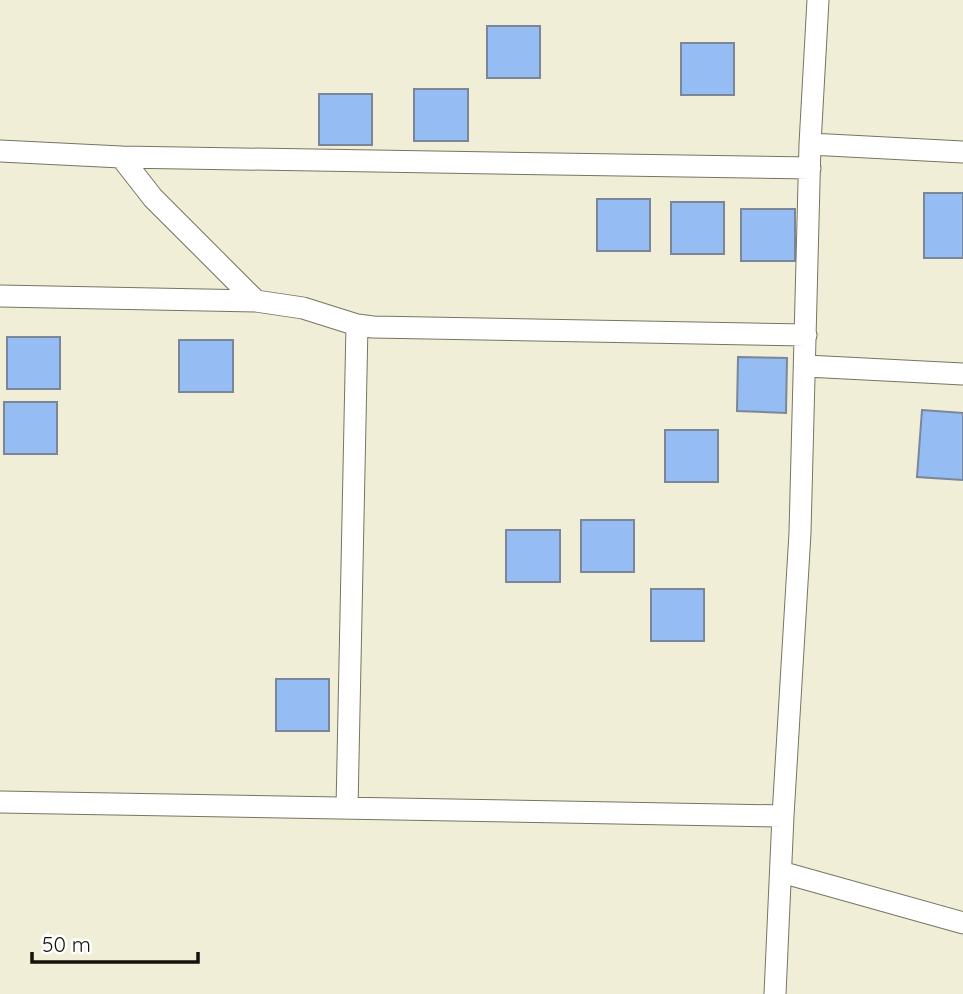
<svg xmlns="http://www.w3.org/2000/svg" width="963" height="994" viewBox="0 0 963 994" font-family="Quicksand,sans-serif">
	<rect width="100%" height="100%" fill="#f1eed8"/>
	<path fill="#95bdf3" stroke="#7b8798" stroke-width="2" d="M487 26H540V78H487Z
		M681 43H734V95H681Z
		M414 89H468V141H414Z
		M319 94H372V145H319Z
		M924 193H963V258H924Z
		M597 199H650V251H597Z
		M671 202H724V254H671Z
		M741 209H795V261H741Z
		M7 337H60V389H7Z
		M179 340H233V392H179Z
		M738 357 787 358 786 413 737 411Z
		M4 402H57V454H4Z
		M922 410 963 413V480L917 477Z
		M665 430H718V482H665Z
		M581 520H634V572H581Z
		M506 530H560V582H506Z
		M651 589H704V641H651Z
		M276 679H329V731H276Z"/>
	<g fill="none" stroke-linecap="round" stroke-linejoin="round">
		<g stroke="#777461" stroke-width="23">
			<path id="street" d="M810 144 963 152
				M0 151 121 157 810 168
				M121 157 153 198 256 301
				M0 296 256 301 303 308 357 325 373 327 806 335
				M806 366 963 374
				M0 802 783 816
				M347 808 357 325
				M781 872 963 923
				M775 994 783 816 800 533 810 144 818 0"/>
		</g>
		<use href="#street" stroke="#fff" stroke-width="21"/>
	</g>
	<path d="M32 952v10h166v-10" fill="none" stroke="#13120b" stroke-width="3.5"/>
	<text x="42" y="952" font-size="21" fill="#13120b" stroke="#ffffff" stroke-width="5" paint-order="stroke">50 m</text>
</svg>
